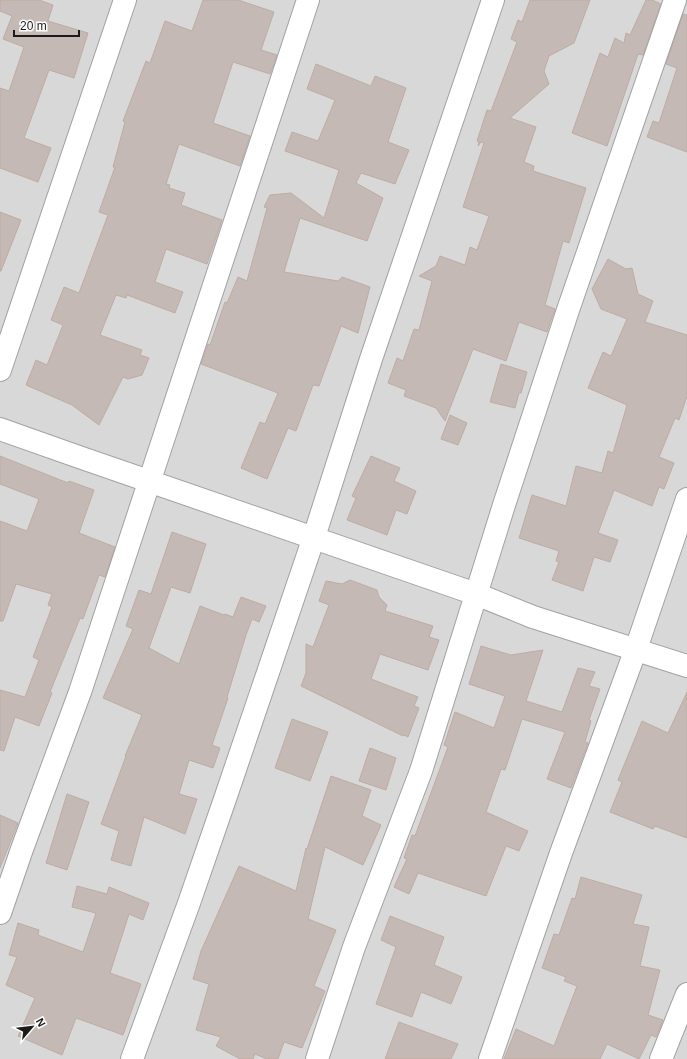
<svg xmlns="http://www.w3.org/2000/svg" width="687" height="1059" viewBox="0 0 687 1059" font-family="Helvetica,sans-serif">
	<rect width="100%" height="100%" fill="#ede7e0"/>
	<path fill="#d9d8d8" d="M0 0H687V1059H0Z"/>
	<path fill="#c4b9b4" stroke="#beaca3" d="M0 0H39L53 5 48 21 88 33 74 78 49 70 24 138 51 148 38 182 0 168V88L9 91 24 47 3 39 12 16 0 11Z
		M203 0H238L274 12 261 50 277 55 270 74 233 62 213 123 250 136 240 166 179 144 166 184 170 185 169 188 185 193 181 205 222 220 207 264 166 249 155 282 183 292 175 313 127 295 126 298 116 295 100 335 142 350 140 355 149 358 142 375 128 379 123 377 99 425 72 405 26 385 36 360 47 365 63 325 51 320 64 287 79 293 108 215 99 212 115 167H113L125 122 123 121 146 61 150 63 165 21 192 31Z
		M530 0H590L574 43 549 56 544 71 549 84 510 118 536 127 524 162 534 166 533 171 586 188 569 243 563 241 545 305 555 309 547 332 519 322 506 361 473 349 445 421 436 408 404 396 406 390 388 383 397 358 403 361 414 329 419 330 432 281 419 276 436 266 440 256 465 265 470 247 477 250 489 216 463 207 484 143 481 142 478 146 479 142 477 141 487 110 491 111 517 42 511 39 518 20 522 22Z
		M646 0H652L661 4 643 55 638 54 607 146 572 133 600 53 608 57 615 38 624 43 626 33 630 35Z
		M683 14 687 15V152L647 137 653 121 659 123 677 68 666 64Z
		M316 64 371 86 375 76 406 88 388 142 409 150 395 184 361 173 356 183 383 198 367 241 300 218 284 272 338 281 342 277 370 287 358 333 341 326 319 386 313 385 296 431 288 428 267 479 241 468 260 422 265 424 278 393 201 364 208 344 210 345 225 302 227 303 238 277 247 281 267 208 264 207 270 195 291 193 324 218 339 170 285 151 292 132 318 141 335 100 307 89Z
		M0 212 21 220 1 271H0Z
		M608 259 626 269 632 268 638 294 653 301 645 322 687 335V396L679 420 675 418 659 457 674 463 664 489 659 487 652 506 614 490 598 533 618 540 610 562 594 557 583 591 552 580 559 562 556 561 559 551 519 538 532 495 566 506 576 466 602 473 608 451 613 453 627 405 588 388 603 352 611 356 627 319 601 309 592 289Z
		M501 364 527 372 521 393H519L515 408 490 402Z
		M450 415 467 423 458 445 441 439Z
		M0 456 68 483 69 481 94 490 79 533 115 547 105 577 99 575 83 619 80 618 50 692 52 693 39 726 15 717 4 751 0 750V690L25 697 39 660 33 657 52 607 48 605 52 594 16 584 3 621H0V521L27 531 39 499 0 484Z
		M371 456 400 468 394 481 416 491 407 514 396 510 387 535 347 520 356 498 352 496Z
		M172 532 206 544 190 593 171 587 149 648 179 664 200 606 224 615 225 614 233 617 241 597 266 606 259 622 252 619 246 635 227 697 228 698 212 745 220 748 213 768 189 760 179 794 197 799 185 834 144 817 131 866 111 860 119 831 101 824 126 756H125L142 715 103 698 133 629 126 626 139 590 151 594Z
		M350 580 377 590 379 597 387 605 385 611 433 626 429 637 439 640 428 670 380 654 371 679 418 697 414 706 419 708 408 737 404 735 403 736 301 686 306 673V644L313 647 329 605 319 601 326 581 342 584Z
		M481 646 511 655 543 650 526 701 562 712 578 668 595 672 589 686 600 689 589 720 591 721 585 742 588 743 571 788 547 779 565 732 522 719 505 770 501 769 486 812 528 831 519 851 506 846 486 896 418 873 409 894 394 887 407 859 404 858 412 835 415 836 448 747 444 745 455 712 494 728 505 696 469 684Z
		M687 692V838L655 826 653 829 610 812 622 782 618 780 642 721 668 733Z
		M292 719 328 732 310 781 275 768Z
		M370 748 396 758 386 790 359 781Z
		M331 776 371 790 362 816 381 825 363 865 325 847 308 919 336 930 314 986 325 991 302 1048 284 1042 278 1059H267L255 1054 253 1059H240L216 1046 221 1037 196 1030 209 984 193 979 201 951 239 866 296 891 306 848 307 849Z
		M67 794 89 802 67 870 46 863Z
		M0 815 18 823 0 868Z
		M581 877 642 895 633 924 649 927 640 966 660 970 648 1015 663 1020 656 1037 651 1035 639 1059 607 1044 600 1059H504L516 1029 554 1046 577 986 564 981 566 977 542 968 554 934 559 935 572 898 575 899Z
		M77 886 107 894 109 887 149 903 143 920 129 914 110 973 141 984 123 1035 76 1018 62 1055 18 1036 35 998 6 985 17 957 9 955 18 923 39 930 38 935 83 952 96 913 72 907Z
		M390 916 444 937 434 965 462 977 451 1004 421 992 412 1017 376 1004 396 947 381 940Z
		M399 1022 458 1044 451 1059H385Z"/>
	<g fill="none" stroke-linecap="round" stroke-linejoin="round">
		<g stroke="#a2a2a2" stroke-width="24">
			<path id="street" d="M0 370 125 0
				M0 429 79 457 476 594 533 617 687 666
				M0 913 22 849 80 692 308 0
				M132 1059 189 903 226 796 314 537 371 359 493 0
				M317 1059 354 947 421 771 504 505 568 310 675 0
				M490 1059 561 853 636 649 687 499
				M661 1059 687 994"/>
		</g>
		<use href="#street" stroke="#fff" stroke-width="22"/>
	</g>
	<g transform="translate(32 1027) rotate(62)" stroke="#ffffff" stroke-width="3" paint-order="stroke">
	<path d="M0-3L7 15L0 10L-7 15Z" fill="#1b1b1b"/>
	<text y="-6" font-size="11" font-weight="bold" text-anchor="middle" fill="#1b1b1b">N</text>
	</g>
	<path d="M14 30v6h65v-6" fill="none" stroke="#1b1b1b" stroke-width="2"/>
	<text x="20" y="30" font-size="12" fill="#1b1b1b" stroke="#ffffff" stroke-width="3" paint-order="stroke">20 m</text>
</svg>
